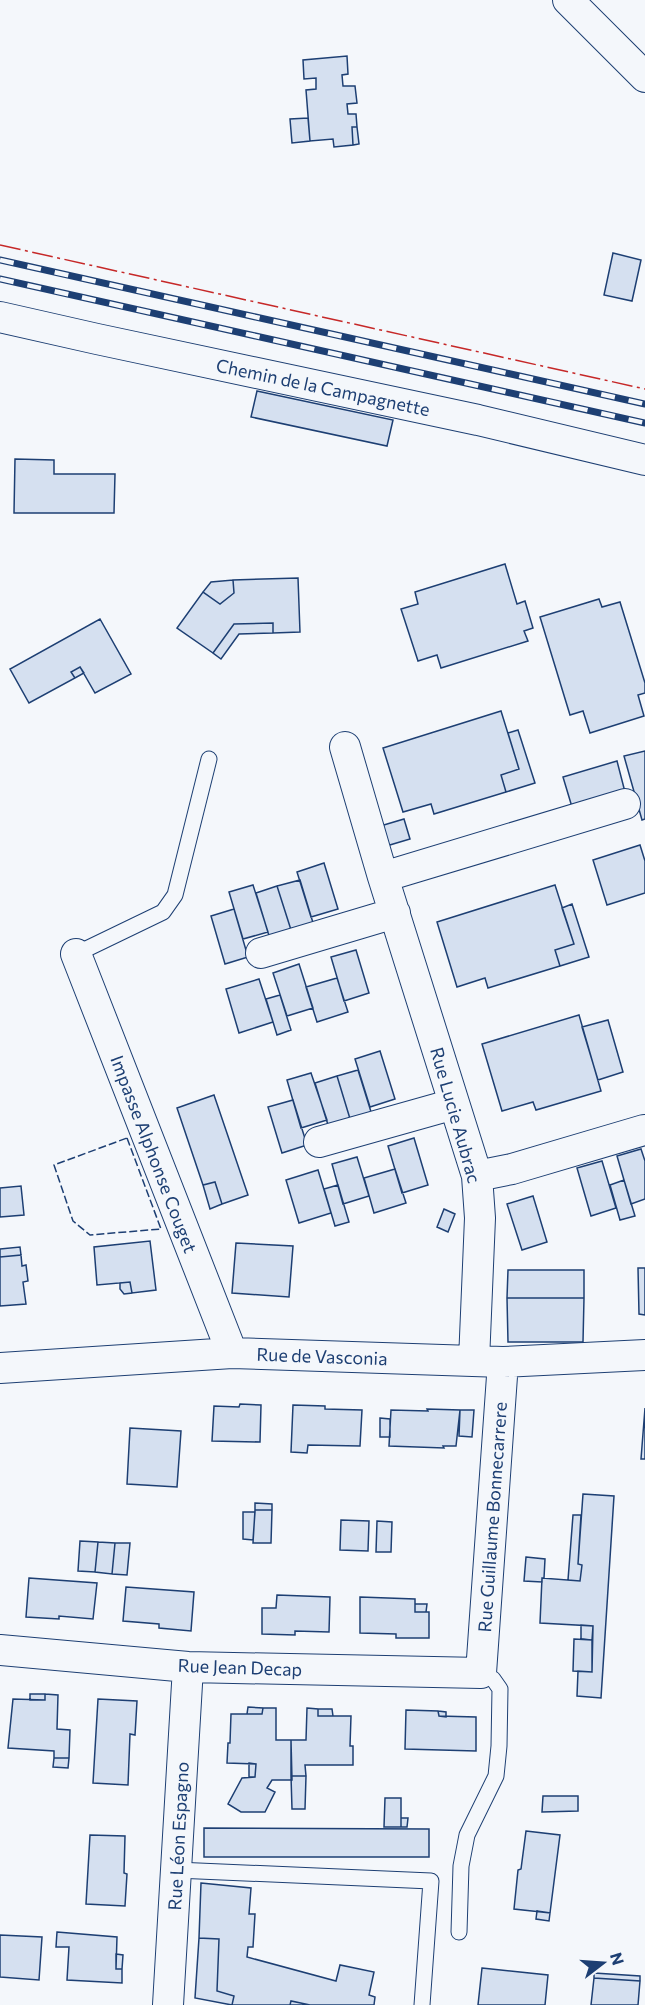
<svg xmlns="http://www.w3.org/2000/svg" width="645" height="2005" viewBox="0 0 645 2005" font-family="Commissioner,sans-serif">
	<rect width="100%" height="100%" fill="#f4f7fb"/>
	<path fill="#d5e0f0" stroke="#1d3f73" stroke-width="1.5" d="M347 56 348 74 342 75 343 86H355L357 103 347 104 348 114H356L357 127H352L353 145 334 147 333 139 310 141 306 90 316 89V78L304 79 303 60Z
		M308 118 310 141 292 143 290 119Z
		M352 127H357L359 144 353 145Z
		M613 253 641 260 632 301 604 295Z
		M257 391 393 420 387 446 251 417Z
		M15 459 54 460V474H115L114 513H14Z
		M505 564 517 604 525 601 533 628 524 631 528 641 441 668 437 655 418 661 401 609 418 604 415 592Z
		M298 578 300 632 273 633V623L234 624 213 653 177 628 203 592 220 604 234 593 233 580Z
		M233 580 234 593 220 604 203 592 211 582Z
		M599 599 602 607 620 602 645 683V693L638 695 644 716 590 733 583 711 570 715 540 617Z
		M100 619 131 674 95 693 80 667 71 672 75 678 29 703 10 669Z
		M273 623V633L239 634 221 659 213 653 234 624Z
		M80 667 84 673 75 678 71 672Z
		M501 711 519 769 501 775 506 792 434 814 431 804 403 812 383 748Z
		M518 730 535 783 506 792 501 775 519 769 508 733Z
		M645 751V819L642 820 624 756Z
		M617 761 625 792 572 807 563 777Z
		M404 819 410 839 383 847 377 827Z
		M640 845 645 861V893L607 905 593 860Z
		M324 863 338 909 311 917 297 872Z
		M300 880 314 926 292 933 277 886Z
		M253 885 268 932 243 939 229 892Z
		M555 885 574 944 555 950 560 966 488 988 485 978 457 987 437 922Z
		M277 886 292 933 270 939 256 893Z
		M572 904 589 957 560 966 555 950 574 944 562 908Z
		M234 909 248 957 225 964 211 916Z
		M356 950 369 993 344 1001 331 957Z
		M299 964 313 1008 287 1016 273 973Z
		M337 978 348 1012 317 1022 306 987Z
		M259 979 273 1022 239 1033 226 989Z
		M280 995 291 1030 277 1035 266 999Z
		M579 1015 601 1091 536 1110 533 1102 502 1111 482 1044Z
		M608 1020 623 1072 598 1080 582 1027Z
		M380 1051 395 1099 370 1107 355 1059Z
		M358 1070 372 1115 351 1122 337 1076Z
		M311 1073 327 1120 301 1128 287 1080Z
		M337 1076 351 1122 329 1128 315 1083Z
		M214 1095 248 1195 222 1204 215 1182 203 1185 177 1108Z
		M293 1100 307 1145 282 1153 268 1107Z
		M414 1138 428 1185 402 1193 388 1146Z
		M641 1149 645 1161V1199L631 1204 617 1156Z
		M357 1157 369 1196 343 1204 332 1164Z
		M602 1161 616 1208 591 1216 577 1168Z
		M395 1169 406 1203 374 1213 364 1178Z
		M318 1170 331 1213 299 1223 286 1180Z
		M624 1180 635 1216 620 1220 610 1185Z
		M215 1182 222 1204 210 1209 203 1185Z
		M338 1185 349 1222 335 1226 324 1189Z
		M21 1186 24 1215 0 1217V1188Z
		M533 1196 547 1242 522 1250 507 1204Z
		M444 1209 455 1214 448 1232 437 1227Z
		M150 1241 156 1290 132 1293 130 1282 97 1285 94 1247Z
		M236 1243 293 1246 289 1297 232 1293Z
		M20 1247 21 1255 0 1257V1249Z
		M21 1255 22 1266 26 1265 28 1281 23 1282 26 1304 0 1306V1257Z
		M638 1268H645V1315L639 1314Z
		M508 1270H584V1298H507Z
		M130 1282 132 1293 124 1294 120 1289V1283Z
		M507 1298H584L583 1342H508Z
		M240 1404 261 1405 260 1442 212 1441 214 1406 239 1407Z
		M293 1405 325 1406V1409L362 1410 360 1446 308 1445 307 1453 291 1452Z
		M645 1408V1459H641Z
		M427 1409 460 1410 456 1446H443L444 1448 389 1446 391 1410 428 1411Z
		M460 1410H474L472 1437 459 1436Z
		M380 1418 390 1419V1437H380Z
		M130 1428 181 1431 177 1487 127 1484Z
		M583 1494 614 1496 601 1698 577 1696 578 1671 592 1672 593 1626 540 1623 542 1578 580 1581 582 1565 578 1564Z
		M255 1503 272 1504V1510H255Z
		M255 1510H272L271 1543H253Z
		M243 1512H255L253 1540 243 1539Z
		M573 1515H581L578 1564 582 1565 580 1581 568 1580Z
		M341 1520 369 1521 368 1551 340 1550Z
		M377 1521 392 1522 391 1552H376Z
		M80 1541 98 1542 95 1572 78 1571Z
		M98 1542 115 1543 112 1574 95 1572Z
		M115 1543H130L127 1575 112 1574Z
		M526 1557 545 1559 544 1578H542V1582L524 1581Z
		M29 1578 97 1583 93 1619 59 1616V1619L26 1617Z
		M126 1587 194 1592 191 1631 159 1628V1624L123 1621Z
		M277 1595 330 1597 329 1632 295 1631V1635L262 1634V1608H276Z
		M360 1597 415 1599V1612H429V1638H396V1634L360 1633Z
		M415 1604H427L426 1612H415Z
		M581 1625 593 1626 592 1640 581 1639Z
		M574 1639 592 1640V1672L573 1671Z
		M30 1694H45V1700H30Z
		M45 1694 58 1695 57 1729 70 1730 69 1758H54V1751L8 1748 13 1699 45 1700Z
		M98 1699 137 1701 135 1735 130 1734 128 1785 93 1783Z
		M248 1707 263 1708 262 1714H247Z
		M263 1708H276V1740H291L292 1780H272L267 1788 275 1792 265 1812H241L228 1804 242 1778 255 1777 256 1764 227 1763 228 1743H230L231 1714H262Z
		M307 1708 318 1709V1716H351L350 1746H353V1765H305L306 1776H291V1740H306Z
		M318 1709H332L333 1716H318Z
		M406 1710 438 1711 439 1716 476 1717V1751L405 1749Z
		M438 1711 446 1712V1717L439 1716Z
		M54 1758H69L68 1768 53 1767Z
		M249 1763 256 1764 255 1777H249Z
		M291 1776H306L305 1809H292Z
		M543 1796H578V1811L542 1812Z
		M385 1798H401V1827H384Z
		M401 1818H408L407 1827H401Z
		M204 1828 429 1829V1857H204Z
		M526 1831 560 1835 550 1913 514 1909 518 1870 521 1869Z
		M90 1835 125 1836 124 1873 127 1874 125 1906 86 1904Z
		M201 1883 251 1888 249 1914H255L253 1947H248L247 1957 336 1981 340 1965 374 1972 369 1995 375 1997 374 2005H310L291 2001 290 2005H232L234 1996 217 1991 219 1939 199 1938Z
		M537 1911 550 1913 549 1921 536 1919Z
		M57 1932 117 1937 116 1969H122V1983L67 1980 69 1947H56Z
		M0 1935 42 1937 39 1980 0 1977Z
		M199 1938 219 1939 217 1991 234 1996 232 2005 195 1998Z
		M116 1954 123 1955 122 1969H116Z
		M482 1968 548 1975 545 2005H478Z
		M594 1973 640 1976V1981L594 1978Z
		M594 1978 640 1981 638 2005H591Z
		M291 2001 310 2005H290Z"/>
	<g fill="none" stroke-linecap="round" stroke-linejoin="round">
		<g stroke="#1d3f73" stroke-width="17">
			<path id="lane" d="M76 954 163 912 175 895 209 759
				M176 1870 431 1881 422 2005
				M459 1932 461 1866 467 1835 496 1776 499 1746 500 1689 493 1679 481 1673"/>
		</g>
		<g stroke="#1d3f73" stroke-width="32">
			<path id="street" d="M568 0 645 77
				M0 317 97 339 478 420 645 460
				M345 747 383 877
				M261 953 395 913
				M76 954 232 1353
				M319 1142 454 1104
				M477 1176 512 1169 644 1130
				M474 1361 480 1218 477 1176 383 877 625 804
				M0 1368 232 1353 503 1362 645 1355
				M0 1650 188 1667 481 1673 503 1362
				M168 2005 188 1667"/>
		</g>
		<use href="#lane" stroke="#f4f7fb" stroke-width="15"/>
		<use href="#street" stroke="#f4f7fb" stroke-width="30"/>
		<g stroke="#1d3f73" stroke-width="7">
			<path id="rail" d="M0 260 645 404
				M0 279 645 423"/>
		</g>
		<use href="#rail" stroke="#f4f7fb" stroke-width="4.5" stroke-dasharray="14" stroke-linecap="butt"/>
		<path stroke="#1d3f73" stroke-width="1.5" stroke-dasharray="8 3" stroke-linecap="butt" d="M127 1138 161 1229 90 1235 73 1221 54 1165Z"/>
		<path stroke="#c62828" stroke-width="1.5" stroke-dasharray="21 4.5 3 4.5" stroke-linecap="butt" d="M0 245 645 389"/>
	</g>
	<g text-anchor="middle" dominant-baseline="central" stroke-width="4.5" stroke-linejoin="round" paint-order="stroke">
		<g font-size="18" fill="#1d3f73" stroke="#f4f7fb">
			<text transform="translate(323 387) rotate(12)">Chemin de la Campagnette</text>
			<text transform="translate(456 1115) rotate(74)">Rue Lucie Aubrac</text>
			<text transform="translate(154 1154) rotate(69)">Impasse Alphonse Couget</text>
			<text transform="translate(322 1356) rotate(2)">Rue de Vasconia</text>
			<text transform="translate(492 1517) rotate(-86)">Rue Guillaume Bonnecarrere</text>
			<text transform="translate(240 1667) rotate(2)">Rue Jean Decap</text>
			<text transform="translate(178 1836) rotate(-87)">Rue Léon Espagno</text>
		</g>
	</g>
	<g transform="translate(603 1963) rotate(73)" stroke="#f4f7fb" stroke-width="4.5" paint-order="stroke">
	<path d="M0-4.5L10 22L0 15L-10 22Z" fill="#1d3f73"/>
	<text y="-9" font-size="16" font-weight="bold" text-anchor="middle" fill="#1d3f73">N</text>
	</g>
</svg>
